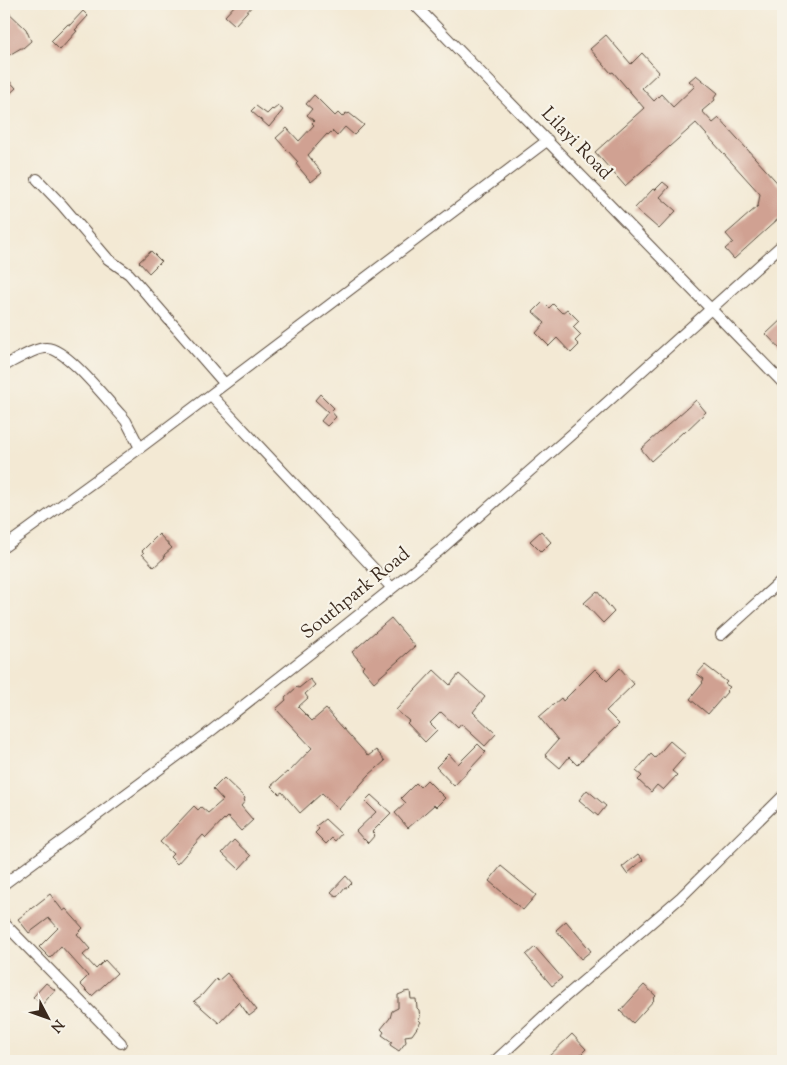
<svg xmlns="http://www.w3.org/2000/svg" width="787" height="1065" viewBox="0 0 787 1065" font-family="'Sorts Mill Goudy',serif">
	<rect width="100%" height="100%" fill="#f7f3e8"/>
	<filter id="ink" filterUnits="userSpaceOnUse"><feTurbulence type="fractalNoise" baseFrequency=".02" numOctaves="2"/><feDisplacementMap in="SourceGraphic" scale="10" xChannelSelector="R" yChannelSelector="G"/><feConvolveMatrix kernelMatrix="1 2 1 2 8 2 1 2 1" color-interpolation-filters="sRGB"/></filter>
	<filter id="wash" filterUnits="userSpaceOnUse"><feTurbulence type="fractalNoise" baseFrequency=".0096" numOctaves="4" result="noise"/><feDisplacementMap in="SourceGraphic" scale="20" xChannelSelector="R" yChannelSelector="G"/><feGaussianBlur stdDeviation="1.12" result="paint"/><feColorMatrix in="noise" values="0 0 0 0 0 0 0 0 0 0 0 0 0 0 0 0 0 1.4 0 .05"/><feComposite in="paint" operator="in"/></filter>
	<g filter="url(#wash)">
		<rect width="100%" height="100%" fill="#f3e9d4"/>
		<g id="blocks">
			<path fill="#d0a192" d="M236 4H254L235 25 225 16Z
				M4 8 26 29 31 41 23 48H21L9 55 4 50Z
				M83 11 88 16 75 30 77 31 60 50 51 41 68 24 70 25Z
				M606 35 631 64 642 53 659 72 642 88 654 101 661 94 673 107 695 86 689 81 696 75 718 93 714 98 715 100 702 111 713 123 719 118 783 189V225L778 219 734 259 725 249 733 242 726 234 758 206 760 194 696 123 625 186 595 152 644 108 613 72 611 73 590 49Z
				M4 75 16 88 4 99Z
				M314 95 335 116 338 113 342 117 346 113 348 114 349 113 364 125 354 135 345 127 337 136 332 131 328 135 327 134 308 155 322 173 311 182 296 164 298 162 276 138 287 128 299 141 314 125 312 123 314 121 307 115 312 109 306 104Z
				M256 106 267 114 272 109 273 110 278 106 283 110 269 127 251 111Z
				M663 182 669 187 660 197 676 211 659 229 635 208 653 189 655 190Z
				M151 251 161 261 149 273 139 262Z
				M543 302 549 308 553 304 562 313 567 309 579 321 573 327 581 335 575 341 579 345 571 353 557 338 549 346 536 333 545 323 533 312Z
				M783 318V352L766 334Z
				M320 394 334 408 331 411 336 417 327 426 321 421 328 412 315 400Z
				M696 400 706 412 684 433 683 432 651 461 641 449Z
				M541 531 551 542 541 552 530 541Z
				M159 534 172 548 164 555 165 557 154 567 142 554 144 553 142 551Z
				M597 591 614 612 603 623 584 603Z
				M391 618 415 646 374 682 362 668 364 666 352 652Z
				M705 665 727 682 725 684 730 687 726 691 727 692 708 714 690 699 703 683 702 682 704 679 697 674Z
				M620 668 634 684 606 711 619 724 577 765 569 757 560 768 545 755 558 740 539 717 561 698 563 701 595 669 607 681Z
				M434 670 450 685 459 674 485 697 473 712 496 734 485 746 461 724 458 728 441 712 430 723 437 730 425 742 407 723 409 721 396 710Z
				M310 679 315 685 305 694 308 698 298 707 312 721 326 709 368 756 376 750 385 761 369 775 339 809 322 793 300 813 282 792 279 794 271 786 287 772 288 773 312 748 276 709 286 700 285 698 297 687 299 688Z
				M670 741 686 755 672 771 677 775 663 790 657 785 651 792 638 780 642 776 636 771 651 754 655 758Z
				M478 744 486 752 454 786 436 767 449 754 458 764Z
				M224 778 245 798 244 800 245 801 241 806 253 820 241 831 228 817 225 820 224 819 206 838 203 835 177 864 170 857 173 854 160 842 194 806 198 810 201 807 208 813 223 800 213 789Z
				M427 780 445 798 436 807 434 805 408 828 395 813 406 803 401 798 416 783 420 787Z
				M587 790 606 806 598 816 579 800Z
				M371 795 391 813 372 832 375 835 368 843 364 839V840L356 831 376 812 365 801Z
				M325 819 341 834 335 841 332 838 326 844 315 833 319 829 316 826Z
				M234 840 251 856 239 869 222 853Z
				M638 854 643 860 627 874 622 867Z
				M501 866 536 895 523 910 489 881Z
				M346 876 352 883 347 888 345 887 337 897 331 892Z
				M50 894 63 911 66 909 83 928 77 934 90 949 83 955 96 969 105 960 117 973 92 996 80 984 88 976 61 946 50 958 39 947 58 928 49 918 29 933 18 919Z
				M566 921 591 951 581 959 556 930Z
				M535 947 562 978 552 986 526 955Z
				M227 973 257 1010 249 1016 239 1002 219 1023 194 1001 202 995 216 979 218 981Z
				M46 983 55 990 42 1005 33 997Z
				M644 985 656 996 653 999 654 1000 633 1023 620 1011Z
				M410 991 411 999H416L417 1008 419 1010 420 1018 418 1019 421 1022 412 1035 405 1036 406 1042 399 1051 390 1045 392 1042 382 1035 384 1032 381 1029 390 1018 392 1011 398 1008V995L403 993 404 992Z
				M572 1034 586 1049 574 1061H544Z"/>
		</g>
	</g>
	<g filter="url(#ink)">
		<use href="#blocks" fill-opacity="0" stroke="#574739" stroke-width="1"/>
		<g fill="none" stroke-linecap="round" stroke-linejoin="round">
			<g stroke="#574739" stroke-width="12">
				<path id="minor" d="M414 4 783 383
					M37 179 62 205 108 259 129 274 225 384
					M4 366C14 361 36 347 47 348 67 349 106 399 121 415L126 421 140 448
					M211 395 392 588
					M4 547 140 448 548 140
					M721 635 783 579
					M4 884 207 734 326 641 440 550 572 434 783 244
					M4 923 121 1043
					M495 1061 559 1002 681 897 783 796"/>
			</g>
			<use href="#minor" stroke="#fff" stroke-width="10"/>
		</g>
	</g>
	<g text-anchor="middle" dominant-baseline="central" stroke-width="4.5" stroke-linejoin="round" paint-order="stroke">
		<g font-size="19" fill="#3b2a1e" stroke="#f7f3e8">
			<text transform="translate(576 144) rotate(46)">Lilayi Road</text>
			<text transform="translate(356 594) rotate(-39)">Southpark Road</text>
		</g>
	</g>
	<rect width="787" height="1065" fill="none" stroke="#f7f3e8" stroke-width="20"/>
	<g transform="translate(48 1018) rotate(131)" stroke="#f7f3e8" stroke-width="4" paint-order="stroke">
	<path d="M0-4L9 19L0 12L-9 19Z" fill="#3b2a1e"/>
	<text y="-8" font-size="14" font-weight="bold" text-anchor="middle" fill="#3b2a1e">N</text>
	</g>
</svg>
